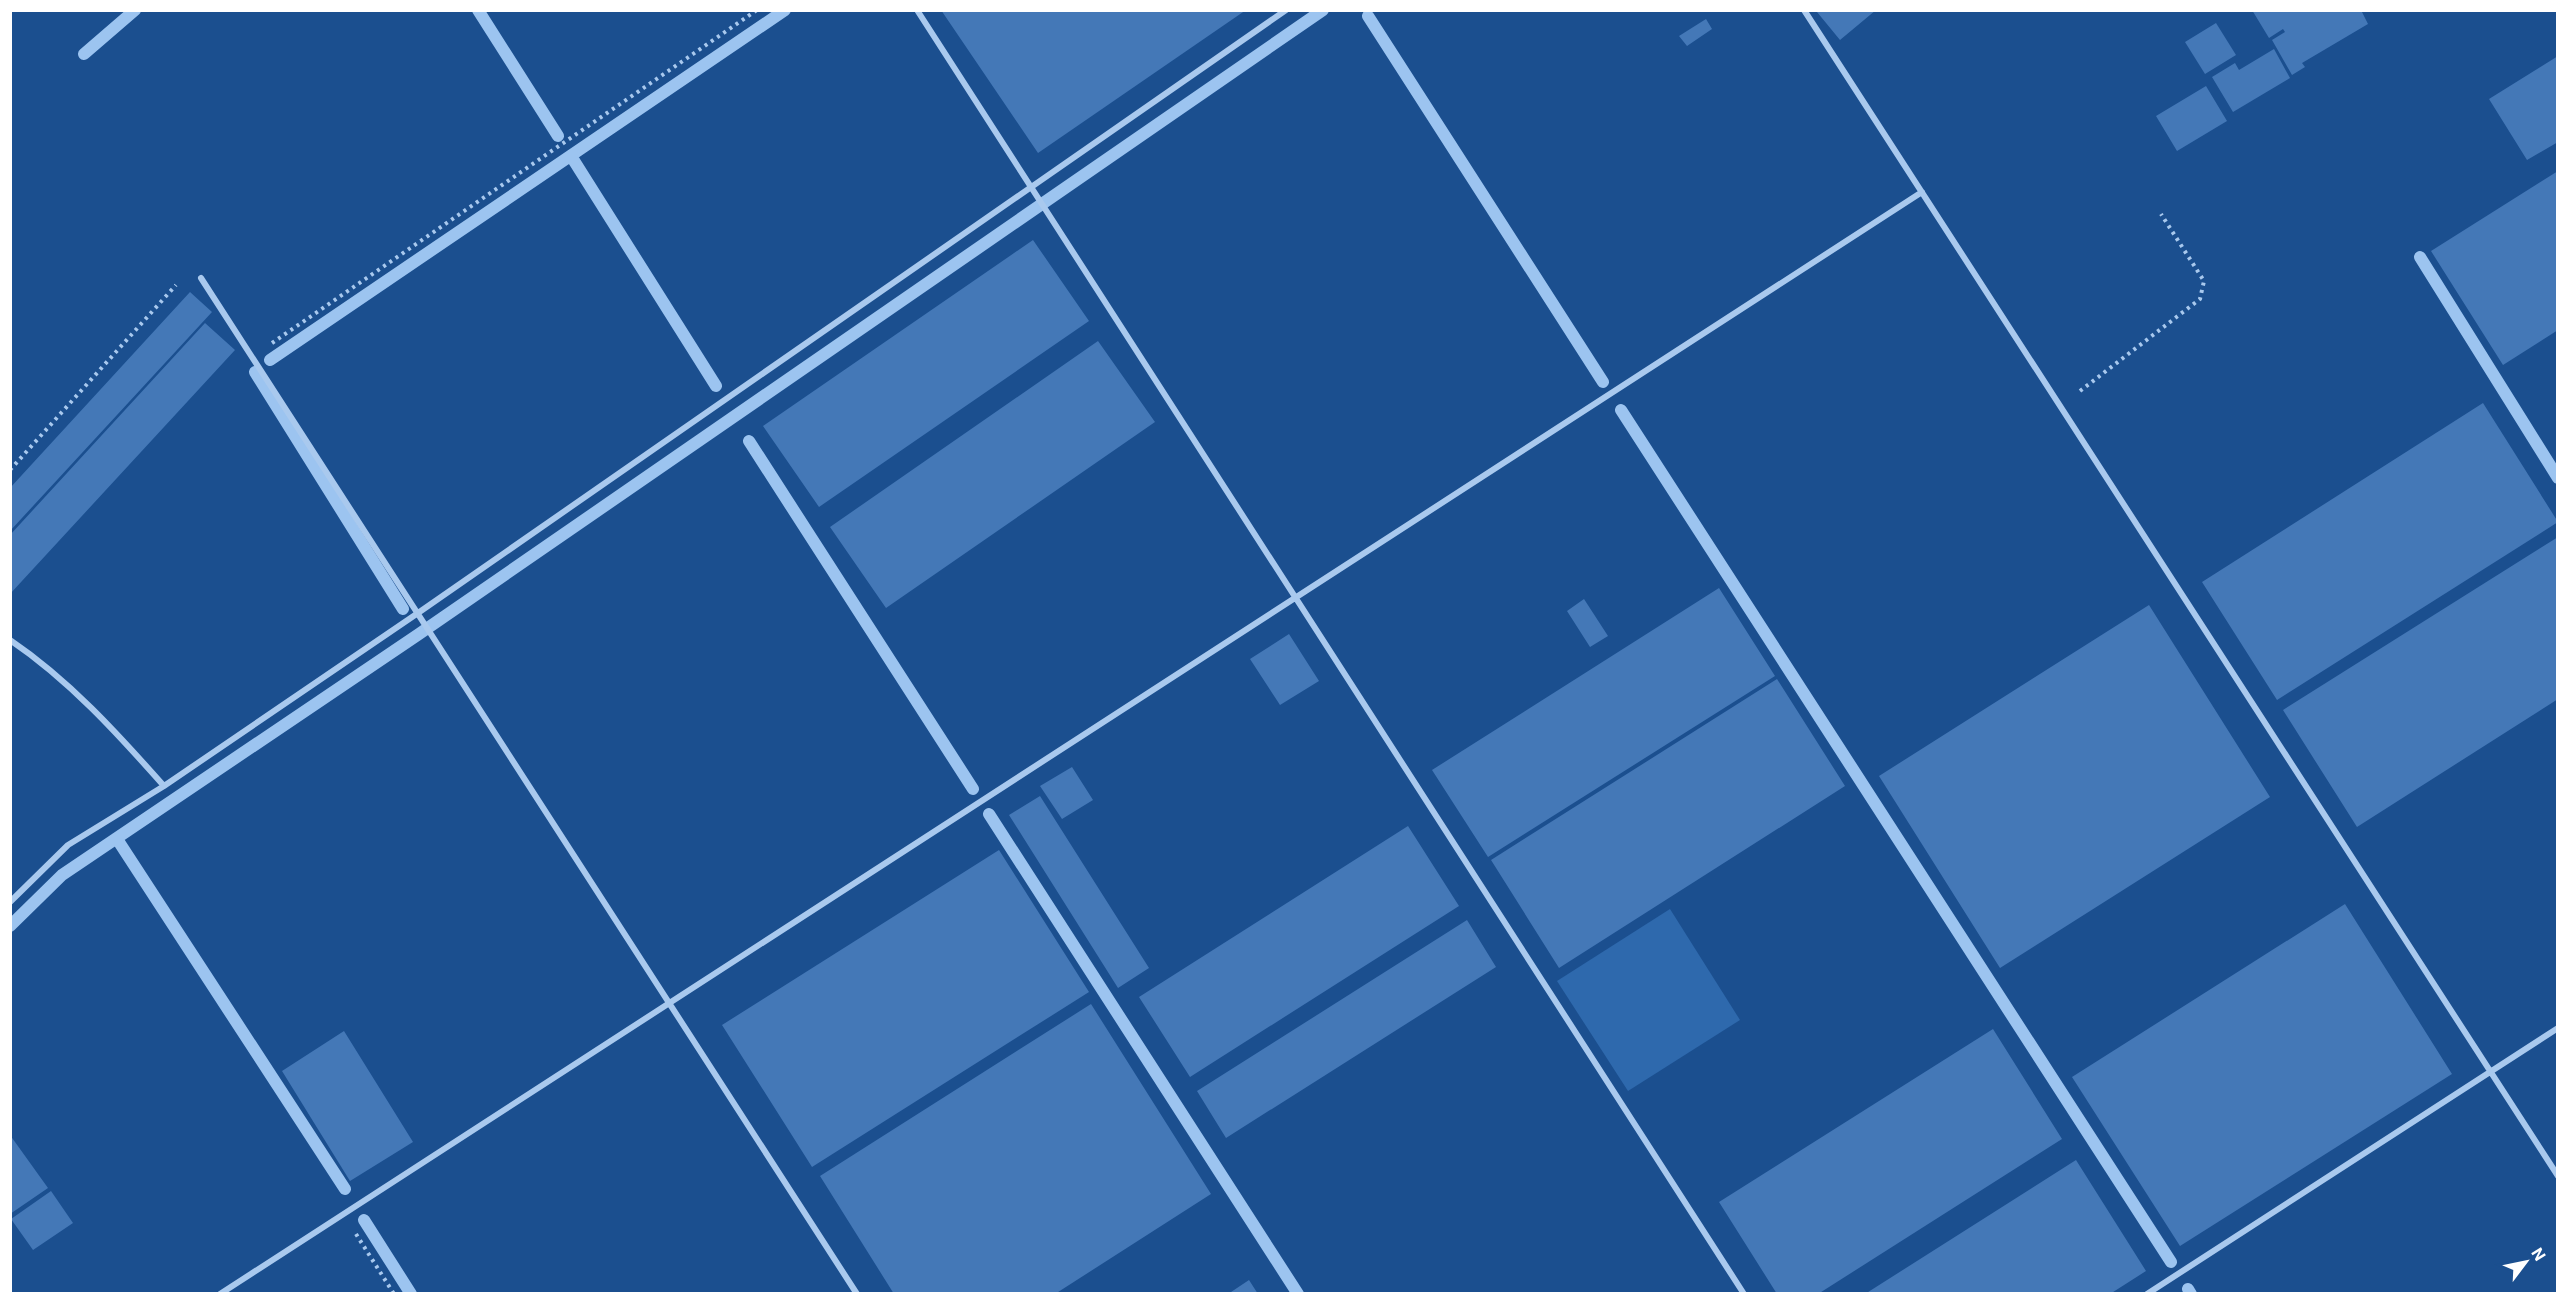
<svg xmlns="http://www.w3.org/2000/svg" width="2568" height="1304" viewBox="0 0 2568 1304" font-family="Roboto,sans-serif">
	<rect width="100%" height="100%" fill="#1b4f8f"/>
	<path fill="#2e69ad" d="M1670 909 1740 1020 1628 1091 1557 981Z"/>
	<g fill="none" stroke-linecap="round" stroke-linejoin="round">
		<path stroke="#9cc4f0" stroke-width="12" d="M478 10 558 136
			M1368 16 1603 382
			M84 54 135 10
			M571 156 716 386
			M2420 257 2558 478
			M270 360 785 10
			M255 372 403 609
			M1621 410 2171 1262
			M749 441 973 789
			M989 814 1298 1294
			M117 839 345 1189
			M10 926 62 875 419 634 1323 10
			M364 1220 411 1294
			M2188 1289 2191 1294"/>
	</g>
	<path fill="#4478b7" d="M941 10H1246L1038 153Z
		M1819 10H1876L1840 40 1817 12Z
		M2252 10H2361L2368 24 2302 63 2305 67 2292 75 2272 40 2285 32 2283 29 2269 38Z
		M1706 19 1712 29 1687 46 1679 36Z
		M2216 23 2236 55 2205 74 2185 42Z
		M2274 49 2290 78 2233 112 2212 77 2235 63 2239 70Z
		M2558 56V142L2527 160 2489 99Z
		M2206 86 2227 121 2177 151 2156 116Z
		M2558 171V330L2503 365 2431 251Z
		M1033 240 1089 321 819 507 763 426Z
		M190 292 212 312 10 531V488Z
		M205 323 235 350 10 594V535Z
		M1098 341 1155 422 886 608 830 527Z
		M2483 403 2558 522 2277 700 2202 582Z
		M2558 537V699L2357 827 2283 710Z
		M1719 588 1775 676 1488 857 1432 770Z
		M1584 599 1608 636 1590 647 1567 611Z
		M2149 605 2270 797 2000 968 1879 776Z
		M1289 634 1319 681 1280 705 1250 659Z
		M1777 679 1845 786 1559 968 1491 860Z
		M1072 767 1093 800 1062 819 1040 786Z
		M1040 796 1149 968 1118 988 1009 815Z
		M1408 826 1459 906 1190 1077 1139 997Z
		M999 850 1089 992 812 1167 722 1025Z
		M2345 904 2452 1074 2180 1246 2072 1077Z
		M1467 920 1496 967 1226 1138 1197 1091Z
		M1091 1004 1211 1194 1055 1294H894L820 1176Z
		M1993 1029 2062 1139 1818 1294H1777L1719 1202Z
		M344 1031 413 1142 350 1181 282 1071Z
		M10 1135 48 1188 10 1214Z
		M2076 1160 2146 1271 2110 1294H1865Z
		M51 1191 73 1223 33 1250 11 1219Z
		M1249 1280 1258 1294H1228Z"/>
	<g fill="none" stroke-linecap="round" stroke-linejoin="round">
		<path stroke="#a9c9ee" stroke-width="4" stroke-dasharray="3 4.5" stroke-linecap="butt" d="M272 343 757 10
			M2080 391 2200 299 2204 281 2161 214
			M10 470 176 285
			M356 1234 394 1294"/>
		<path stroke="#a9c9ee" stroke-width="6" d="M917 10 1744 1294
			M1804 10 2558 1176
			M201 278 857 1294
			M10 640C69 680 117 733 164 786L418 613 1286 10
			M10 902 68 845 164 786
			M220 1294 1922 192
			M2147 1294 2558 1028"/>
	</g>
	<rect width="2568" height="1304" fill="none" stroke="#ffffff" stroke-width="24"/>
	<g transform="translate(2526 1262) rotate(58)" stroke="#1b4f8f" stroke-width="4.5" paint-order="stroke">
	<path d="M0-4.5L10 22L0 15L-10 22Z" fill="#ffffff"/>
	<text y="-9" font-size="16" font-weight="bold" text-anchor="middle" fill="#ffffff">N</text>
	</g>
</svg>
